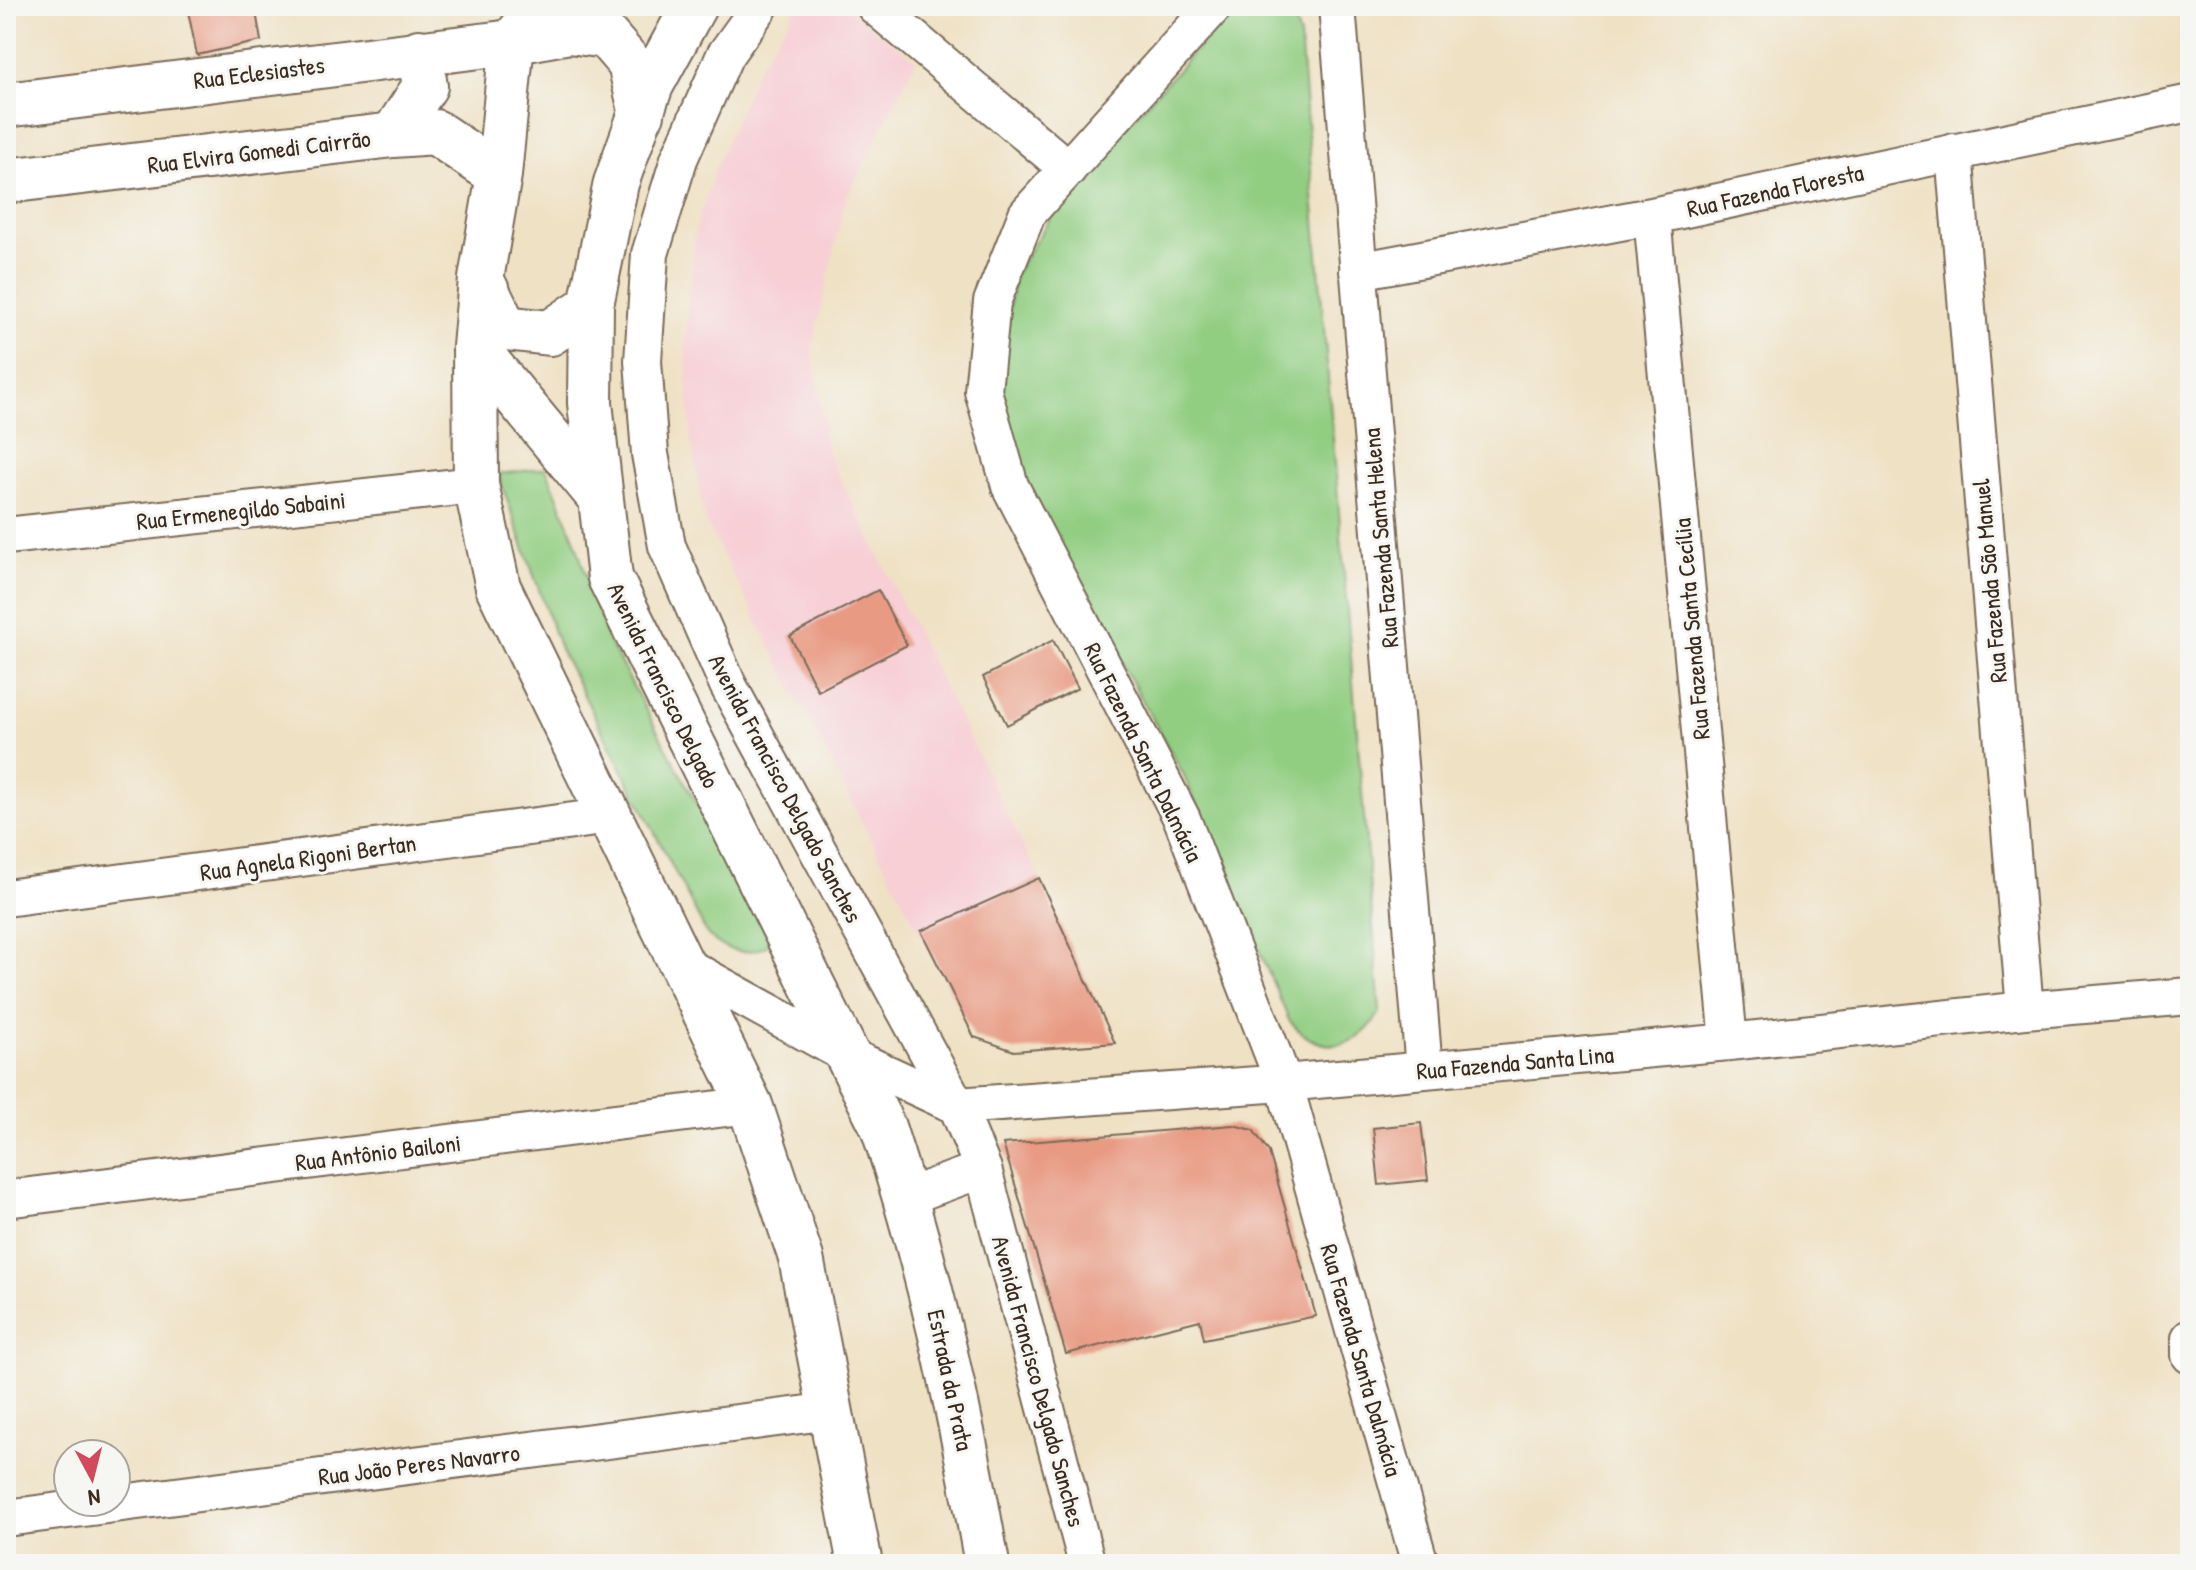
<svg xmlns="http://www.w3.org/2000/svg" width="2196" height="1570" viewBox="0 0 2196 1570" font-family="'Patrick Hand',sans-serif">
	<rect width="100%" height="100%" fill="#f6f6f2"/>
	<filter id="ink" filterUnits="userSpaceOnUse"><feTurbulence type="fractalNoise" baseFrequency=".0125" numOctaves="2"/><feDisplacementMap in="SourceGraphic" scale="16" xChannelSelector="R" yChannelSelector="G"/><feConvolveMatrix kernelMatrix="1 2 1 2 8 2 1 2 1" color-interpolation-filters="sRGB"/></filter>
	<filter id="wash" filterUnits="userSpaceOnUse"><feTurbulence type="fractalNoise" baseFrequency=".006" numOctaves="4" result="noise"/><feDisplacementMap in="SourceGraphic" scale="32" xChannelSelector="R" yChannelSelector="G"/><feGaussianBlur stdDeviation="1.8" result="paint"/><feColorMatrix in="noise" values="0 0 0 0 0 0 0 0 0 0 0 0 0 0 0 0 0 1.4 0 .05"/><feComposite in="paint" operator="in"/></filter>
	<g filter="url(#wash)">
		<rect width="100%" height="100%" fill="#efe1c4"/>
		<path fill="#f7cfd5" d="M798 6H843L916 60 845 201 812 348 828 454 1039 878 1115 1043 1014 1051 974 1037 705 521 691 439 685 345 695 232 715 169 757 69Z"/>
		<path fill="#92ce82" stroke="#667c50" stroke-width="2" d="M1236 6H1278L1295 22 1300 36 1380 1012C1357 1052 1318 1056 1289 1020L1183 774 1016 471 999 372 1015 273 1069 189Z
			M546 468 573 535 606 636 772 943C747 957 727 954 707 934L560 649 498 474Z"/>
		<g id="blocks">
			<path fill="#e89a82" d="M187 6H255L261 41 197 55Z
				M878 590 907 645 818 691 790 636Z
				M1053 640 1078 688 1007 725 983 677Z
				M1039 878 1115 1043 1014 1051 974 1037 921 931Z
				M1421 1123 1428 1180 1379 1185 1373 1128Z
				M1233 1125 1253 1130 1269 1152 1316 1316 1204 1339 1200 1320 1066 1354 1003 1144Z"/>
		</g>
	</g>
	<g filter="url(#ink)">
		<use href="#blocks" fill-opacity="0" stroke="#7a6a58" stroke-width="2"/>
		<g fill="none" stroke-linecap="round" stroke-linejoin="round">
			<g stroke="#7a6a58" stroke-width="40">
				<path id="street" d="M760 6 725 55 679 159 650 254 643 361 650 454 667 546 728 685 957 1106 983 1169 1087 1564
					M875 6 1068 169
					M1214 6 1027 214 992 302 983 391 1010 486 1182 819 1284 1083 1420 1564
					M1337 6 1424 1070
					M1954 152 2025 1010
					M1652 216 1729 1042
					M1358 271 1652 216 2190 103
					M6 536 476 485
					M6 898 610 816
					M680 963 849 1056 957 1106 1284 1083 1729 1042 2025 1010 2190 996
					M906 1197 983 1169
					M6 1199 750 1105
					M2190 1338V1355
					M6 1518 831 1411"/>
			</g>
			<g stroke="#7a6a58" stroke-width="48">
				<path id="secondary" d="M541 6 512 42 499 175 481 279 475 347 476 485 498 587 750 1105 801 1258 860 1564
					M694 6 651 85 616 183 591 305 590 403 610 578 883 1127C930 1270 961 1416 987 1564
					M6 105 512 42 570 31 606 36 630 64 642 114
					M393 135 425 86 419 52
					M6 181 393 135 435 132 499 175
					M481 279 505 328 550 333 591 305
					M475 347 601 499"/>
			</g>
			<use href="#street" stroke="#fff" stroke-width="36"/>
			<use href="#secondary" stroke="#fff" stroke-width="44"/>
		</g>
	</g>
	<g text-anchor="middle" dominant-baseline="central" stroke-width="6" stroke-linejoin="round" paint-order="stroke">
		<g font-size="24" fill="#3b2a1e" stroke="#f6f6f2">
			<text transform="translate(259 72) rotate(-7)">Rua Eclesiastes</text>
			<text transform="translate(259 151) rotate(-7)">Rua Elvira Gomedi Cairrão</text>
			<text transform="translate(1775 190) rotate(-12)">Rua Fazenda Floresta</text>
			<text transform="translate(241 510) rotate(-6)">Rua Ermenegildo Sabaini</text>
			<text transform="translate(1380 538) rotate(-95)">Rua Fazenda Santa Helena</text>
			<text transform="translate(1989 581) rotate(-95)">Rua Fazenda São Manuel</text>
			<text transform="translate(1691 629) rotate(-95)">Rua Fazenda Santa Cecília</text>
			<text transform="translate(664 685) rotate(64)">Avenida Francisco Delgado</text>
			<text transform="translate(1144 752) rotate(64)">Rua Fazenda Santa Dalmácia</text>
			<text transform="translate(786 788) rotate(62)">Avenida Francisco Delgado Sanches</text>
			<text transform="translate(308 857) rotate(-8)">Rua Agnela Rigoni Bertan</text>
			<text transform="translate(1515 1062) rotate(-5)">Rua Fazenda Santa Lina</text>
			<text transform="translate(378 1152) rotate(-7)">Rua Antônio Bailoni</text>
			<text transform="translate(1362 1360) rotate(74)">Rua Fazenda Santa Dalmácia</text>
			<text transform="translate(951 1380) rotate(78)">Estrada da Prata</text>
			<text transform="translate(1039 1381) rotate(75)">Avenida Francisco Delgado Sanches</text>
			<text transform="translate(419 1464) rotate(-7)">Rua João Peres Navarro</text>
		</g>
	</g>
	<rect width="2196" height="1570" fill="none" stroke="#f6f6f2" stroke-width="32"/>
	<g transform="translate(92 1478) rotate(173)"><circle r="38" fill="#f6f6f2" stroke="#aba49d" stroke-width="2"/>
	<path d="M0-6L14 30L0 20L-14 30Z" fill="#d1495b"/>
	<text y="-12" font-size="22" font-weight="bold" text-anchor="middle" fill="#3b2a1e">N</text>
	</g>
</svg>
